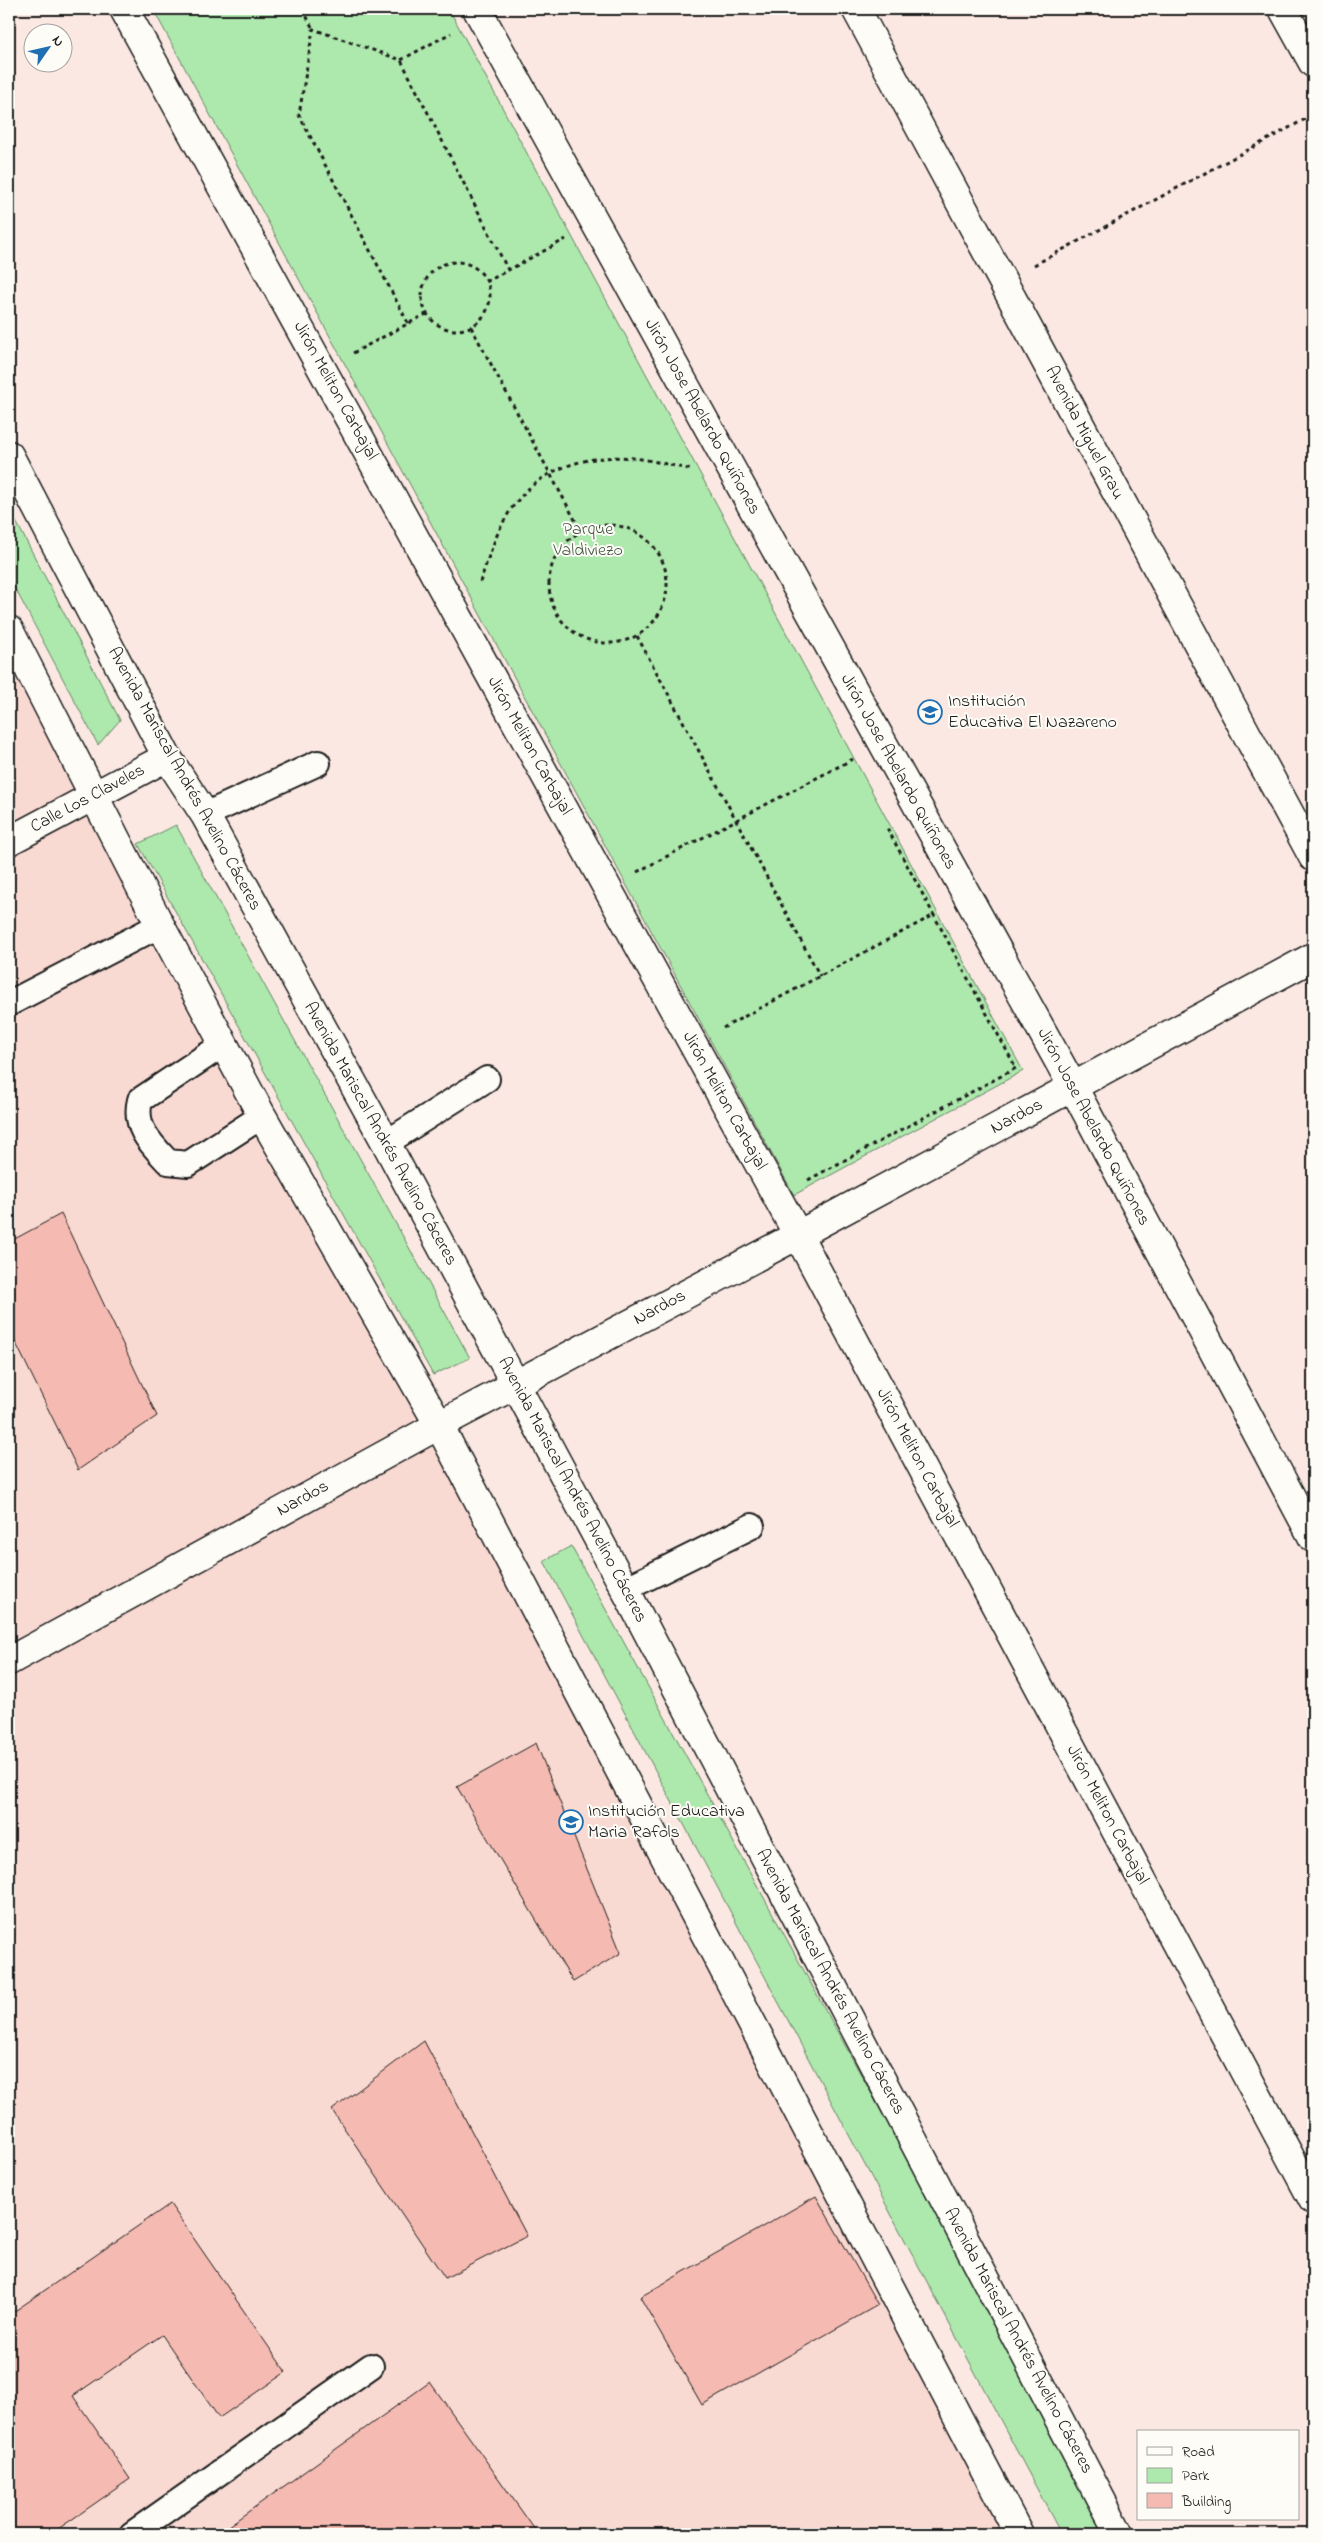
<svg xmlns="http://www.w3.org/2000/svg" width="1322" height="2543" viewBox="0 0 1322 2543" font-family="'Indie Flower',sans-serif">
	<rect width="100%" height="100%" fill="#fbe8e2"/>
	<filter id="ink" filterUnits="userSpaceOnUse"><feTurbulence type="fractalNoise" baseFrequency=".02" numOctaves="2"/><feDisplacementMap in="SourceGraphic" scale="10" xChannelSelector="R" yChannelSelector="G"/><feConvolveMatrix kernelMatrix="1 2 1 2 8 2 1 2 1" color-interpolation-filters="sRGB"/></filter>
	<g filter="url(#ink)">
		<path fill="#f9dad3" d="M9 649 412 1404 1012 2534H9Z"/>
		<path fill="#ade8ad" stroke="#648264" d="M153 9H449L1023 1071 794 1195Z
			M9 508 120 720 98 745 9 577Z
			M176 825 470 1358 433 1375 138 844Z
			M571 1546 1113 2534H1061L544 1561Z"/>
		<path fill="#f5bab1" stroke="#1c1c1c" d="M61 1214 157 1416 78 1470 9 1329V1242Z
			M536 1743 621 1953 573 1982 457 1787Z
			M424 2041 527 2236 445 2278 332 2110Z
			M816 2196 878 2305 702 2405 640 2297Z
			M170 2204 286 2372 219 2418 162 2335 73 2396 130 2479 51 2534H9V2315Z
			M430 2382 538 2534H217Z"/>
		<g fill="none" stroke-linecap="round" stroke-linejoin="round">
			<g stroke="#1c1c1c" stroke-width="28">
				<path id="lane" d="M205 815 318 763
					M10 1003 160 925
					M224 1044 140 1100C133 1127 151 1144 168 1162L188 1164 262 1116
					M386 1143 487 1079
					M625 1589 752 1526
					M132 2534 371 2366"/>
			</g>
			<g stroke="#1c1c1c" stroke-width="31">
				<path id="street" d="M124 9 798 1235 1313 2200
					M477 9 1073 1087 1313 1538
					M856 9 1313 857
					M1283 9 1313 63
					M9 841 167 757
					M9 1661 439 1425 798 1235 1313 957"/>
			</g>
			<g stroke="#1c1c1c" stroke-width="31">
				<path id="secondary" d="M9 455 167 757 205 815 386 1143 625 1589 1119 2534
					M9 630 160 925 262 1116 439 1425 1019 2534"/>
			</g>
			<path stroke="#1c1c1c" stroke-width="3" stroke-dasharray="4 4" stroke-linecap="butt" d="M303 9 313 29
				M401 60 451 33
				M422 296a34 34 0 1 1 68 0a34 34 0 1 1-68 0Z
				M1034 265 1313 115
				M486 282 566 239
				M408 323 299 115 313 29 401 60 508 270
				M471 327 581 531
				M353 353 428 313
				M549 584a59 59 0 1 1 118 0a59 59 0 1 1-118 0Z
				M480 582C490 553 499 522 519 499 546 466 592 454 633 458 653 460 673 466 693 470
				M637 636 820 976
				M637 872 853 759
				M723 1028 934 915
				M808 1180 1016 1068 886 826"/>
			<use href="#lane" stroke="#fdfcf7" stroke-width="24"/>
			<use href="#street" stroke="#fdfcf7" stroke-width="28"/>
			<use href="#secondary" stroke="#fdfcf7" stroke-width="28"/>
		</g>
	</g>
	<defs>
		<g id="school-ring" transform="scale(1.25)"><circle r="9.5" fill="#fdfcf7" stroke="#1f6fb2" stroke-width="1.5"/><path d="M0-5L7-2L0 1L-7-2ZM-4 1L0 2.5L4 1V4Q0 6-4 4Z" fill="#1f6fb2"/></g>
	</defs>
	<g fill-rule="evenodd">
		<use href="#school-ring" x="930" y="712"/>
		<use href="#school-ring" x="571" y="1822"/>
	</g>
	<g text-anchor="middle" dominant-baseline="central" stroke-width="4" stroke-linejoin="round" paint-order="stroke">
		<g font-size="18" fill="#1c1c1c" stroke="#fdfcf7">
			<text transform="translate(335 391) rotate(61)">Jirón Meliton Carbajal</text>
			<text transform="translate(702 417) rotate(61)">Jirón Jose Abelardo Quiñones</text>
			<text transform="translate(1084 433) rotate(62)">Avenida Miguel Grau</text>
			<text transform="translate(529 746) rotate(61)">Jirón Meliton Carbajal</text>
			<text transform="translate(898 772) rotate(61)">Jirón Jose Abelardo Quiñones</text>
			<text transform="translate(184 779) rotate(61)">Avenida Mariscal Andrés Avelino Cáceres</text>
			<text transform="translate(88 799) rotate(-28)">Calle Los Claveles</text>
			<text transform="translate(724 1101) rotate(61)">Jirón Meliton Carbajal</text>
			<text transform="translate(1017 1117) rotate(-28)">Nardos</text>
			<text transform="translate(1093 1127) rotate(62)">Jirón Jose Abelardo Quiñones</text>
			<text transform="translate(380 1134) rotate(61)">Avenida Mariscal Andrés Avelino Cáceres</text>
			<text transform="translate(660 1308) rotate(-28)">Nardos</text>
			<text transform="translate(917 1458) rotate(62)">Jirón Meliton Carbajal</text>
			<text transform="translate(572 1490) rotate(62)">Avenida Mariscal Andrés Avelino Cáceres</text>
			<text transform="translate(303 1499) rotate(-29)">Nardos</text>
			<text transform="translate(1107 1815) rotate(62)">Jirón Meliton Carbajal</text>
			<text transform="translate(830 1982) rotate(62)">Avenida Mariscal Andrés Avelino Cáceres</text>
			<text transform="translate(1018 2341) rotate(62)">Avenida Mariscal Andrés Avelino Cáceres</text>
		</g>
		<g font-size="18" fill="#485948" stroke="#fdfcf7">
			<text x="588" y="530">Parque<tspan x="588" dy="21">Valdiviezo</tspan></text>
		</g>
		<g font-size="18" fill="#1c1c1c" stroke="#fdfcf7" text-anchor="start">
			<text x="948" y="702">Institución<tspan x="948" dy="21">Educativa El Nazareno</tspan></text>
			<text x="588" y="1812">Institución Educativa<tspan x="588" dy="21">Maria Rafols</tspan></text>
		</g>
	</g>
	<rect width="1322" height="2543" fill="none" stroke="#fdfcf7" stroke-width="30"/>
	<rect x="15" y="15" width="1292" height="2513" fill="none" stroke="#1c1c1c" stroke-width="2" filter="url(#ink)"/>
	<rect x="1137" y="2430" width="162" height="90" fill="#fdfcf7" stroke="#a3a29f"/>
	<rect x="1147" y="2447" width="25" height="8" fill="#fdfcf7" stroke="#a3a29f"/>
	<text x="1182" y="2456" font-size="15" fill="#1c1c1c">Road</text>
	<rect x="1147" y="2468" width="25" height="15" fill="#ade8ad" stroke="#a3a29f"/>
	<text x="1182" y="2480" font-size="15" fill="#1c1c1c">Park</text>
	<rect x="1147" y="2493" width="25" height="15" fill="#f5bab1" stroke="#a3a29f"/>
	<text x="1182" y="2506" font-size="15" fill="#1c1c1c">Building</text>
	<g transform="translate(48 48) rotate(56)"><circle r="24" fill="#fdfcf7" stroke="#a3a29f"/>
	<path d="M0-4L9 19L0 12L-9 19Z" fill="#1f6fb2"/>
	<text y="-8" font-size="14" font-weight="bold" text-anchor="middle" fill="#1c1c1c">N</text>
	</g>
</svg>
